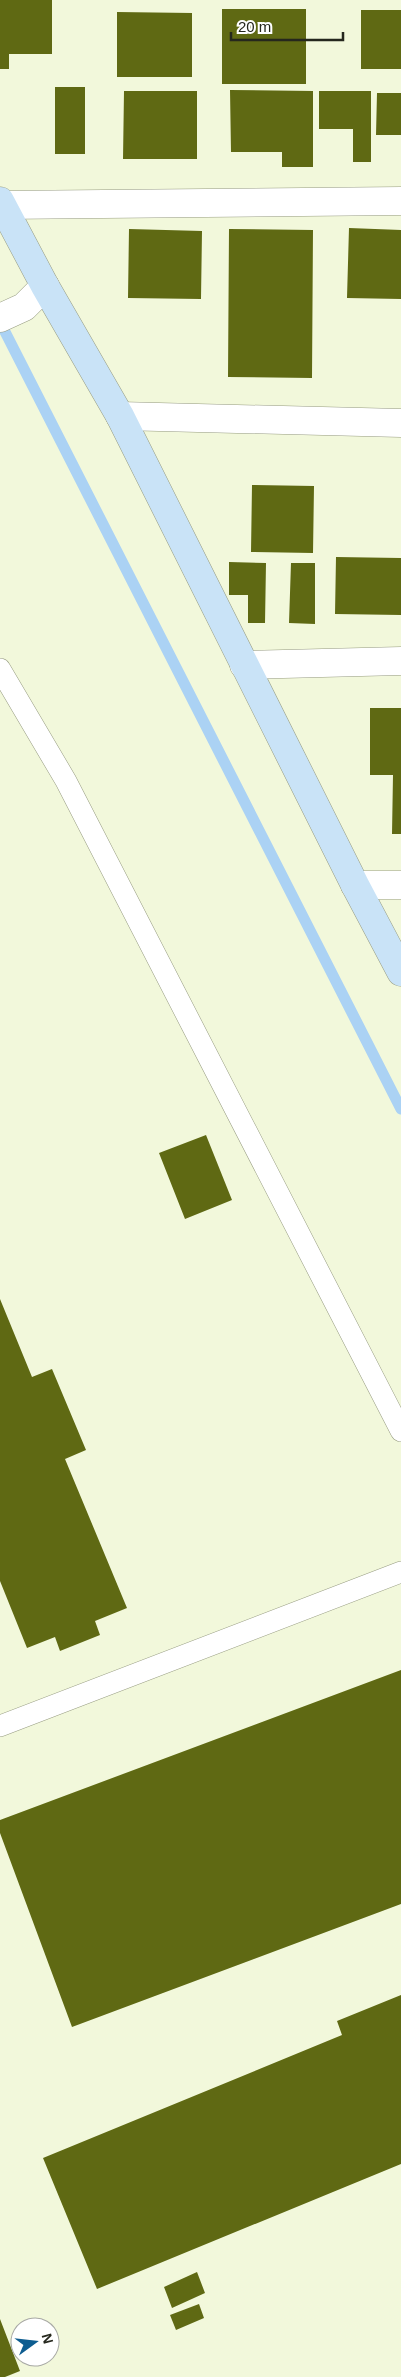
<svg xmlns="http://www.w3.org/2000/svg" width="401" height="2377" viewBox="0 0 401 2377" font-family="Arial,sans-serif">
	<rect width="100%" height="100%" fill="#f2f8db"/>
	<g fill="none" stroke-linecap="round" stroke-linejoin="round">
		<path stroke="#abd2f4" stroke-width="11" d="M0 322 401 1109"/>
	</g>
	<path fill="#5f6913" d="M0 0H52V54H9V69H0Z
		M222 9H306V84H222Z
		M361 10H401V69H361Z
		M117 12 192 13V77H117Z
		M55 87H85V154H55Z
		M230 90 313 91V167H282V152H231Z
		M124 91H197V159H123Z
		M319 91H371V162H353V129H319Z
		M377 93H401V135H376Z
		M349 228 401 230V299L347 298Z
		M129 229 202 231 201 299 128 298Z
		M229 229 313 230 312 378 228 377Z
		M252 485 314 486 313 553 251 552Z
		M336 557 401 558V615L335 614Z
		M229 562 266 563 265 623H248V595H229Z
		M291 563H315V624L289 623Z
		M370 708H401V834H392L393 775H370Z
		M206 1135 232 1200 185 1219 159 1153Z
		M0 1299 32 1377 52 1369 86 1450 65 1459 127 1608 95 1621 100 1635 60 1651 55 1637 27 1648 0 1581Z
		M401 1670V1904L72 2027 0 1833V1820Z
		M401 1995V2164L97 2289 43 2158 342 2035 337 2021Z
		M197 2272 205 2293 172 2308 164 2287Z
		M199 2304 204 2318 176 2330 170 2315Z
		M0 2319 20 2371 5 2377H0Z"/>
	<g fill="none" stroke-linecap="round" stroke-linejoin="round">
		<g stroke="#979c82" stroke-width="22">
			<path id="lane" d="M0 669 66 781 401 1431
				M0 1726 401 1572"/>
		</g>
		<g stroke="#979c82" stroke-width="29">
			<path id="street" d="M2 205 401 201
				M0 318 24 307 45 286
				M120 416 401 423
				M244 665 401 661
				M355 885H401"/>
		</g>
		<g stroke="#979c82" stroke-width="29">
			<path id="secondary" d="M0 201 45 286 120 416 355 885 401 972"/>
		</g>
		<use href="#lane" stroke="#fff" stroke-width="21"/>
		<use href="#street" stroke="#fff" stroke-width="28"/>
		<use href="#secondary" stroke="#c9e3f7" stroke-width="28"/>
	</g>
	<g transform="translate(35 2342) rotate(75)"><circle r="24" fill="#ffffff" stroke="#a8a9a5"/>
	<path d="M0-4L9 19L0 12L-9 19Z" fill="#0e5d90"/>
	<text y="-8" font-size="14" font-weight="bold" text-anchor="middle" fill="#25271d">N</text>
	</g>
	<path d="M231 32v8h112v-8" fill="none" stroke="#25271d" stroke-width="2.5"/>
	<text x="238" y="32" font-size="15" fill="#25271d" stroke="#ffffff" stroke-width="4" paint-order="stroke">20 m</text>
</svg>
